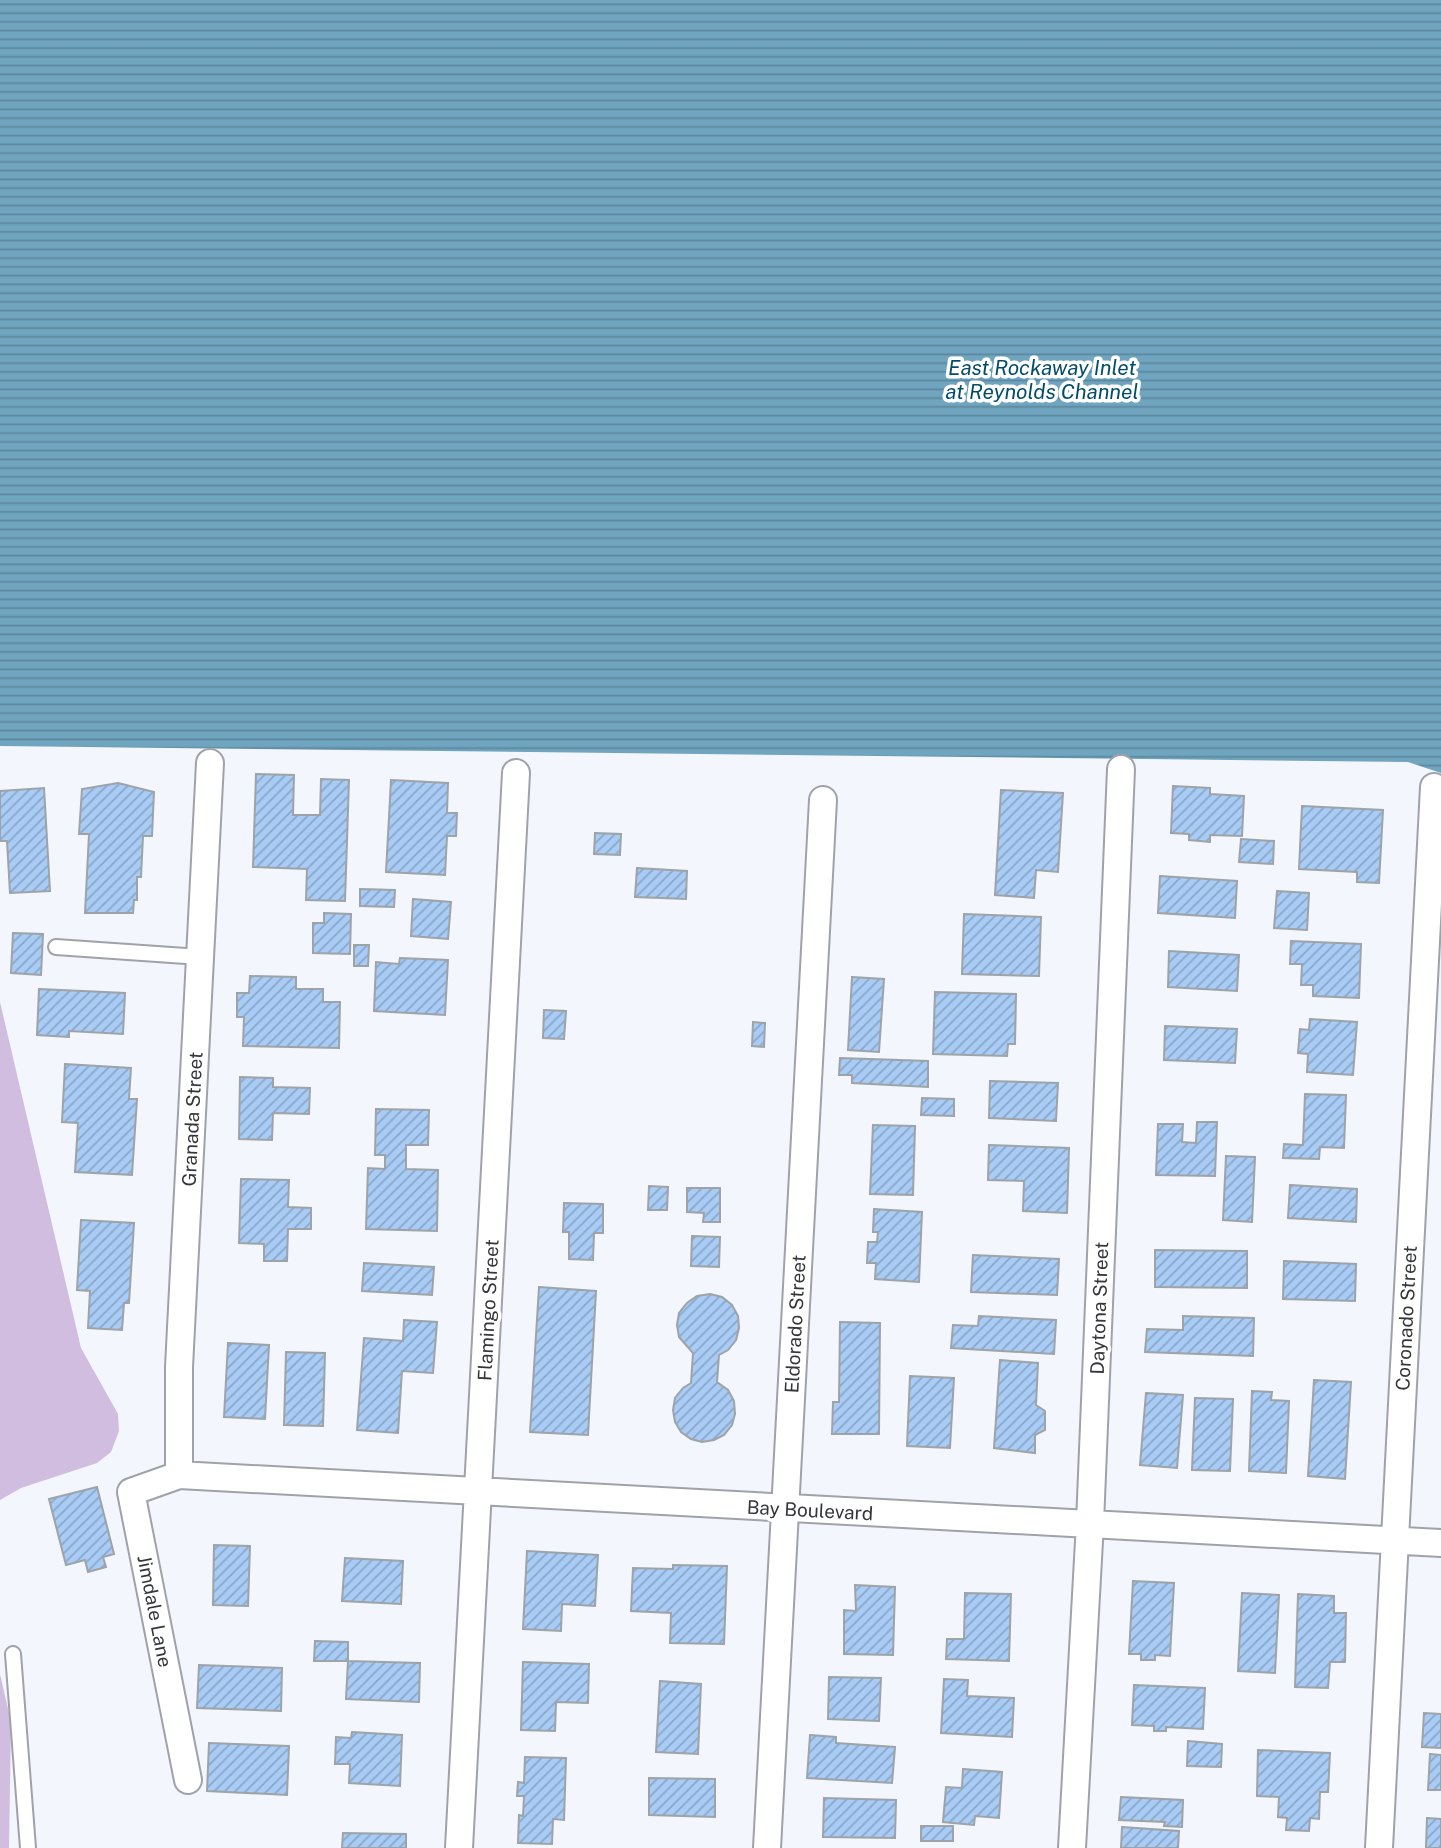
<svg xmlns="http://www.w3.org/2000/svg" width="1441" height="1848" viewBox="0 0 1441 1848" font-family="'Public Sans',sans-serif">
	<defs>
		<pattern id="water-rules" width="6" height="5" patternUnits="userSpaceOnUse" patternTransform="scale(1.75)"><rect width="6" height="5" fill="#70a5c0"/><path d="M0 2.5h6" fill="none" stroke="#5d879d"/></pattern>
		<pattern id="building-hatch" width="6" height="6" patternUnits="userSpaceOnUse" patternTransform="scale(1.75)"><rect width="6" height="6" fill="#a8ccf5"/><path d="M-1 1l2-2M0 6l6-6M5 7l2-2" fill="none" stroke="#8aa6c7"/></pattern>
	</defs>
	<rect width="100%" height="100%" fill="#f3f6fc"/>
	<path fill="#d1bde0" d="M0 1002 81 1348 118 1414 119 1431 111 1452 97 1463 21 1488 0 1500Z
		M0 1674 11 1722 9 1848H0Z"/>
	<path fill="url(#water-rules)" d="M0 0H1441V773L1408 762 0 746Z"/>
	<path fill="url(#building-hatch)" stroke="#9ea3a8" stroke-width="2" d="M256 774 294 775 293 815H320L321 779 349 780 345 901 306 900 307 869 253 867Z
		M391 780 448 783 447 813H457L456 836H447L445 875 386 872Z
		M118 783 154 792 152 836H143L141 877H137V900H134L133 913H85L89 834H79L82 789Z
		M1173 786 1210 788V794L1244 796 1242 836 1210 835V842L1189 840V834L1171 833Z
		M44 788 50 891 10 893 7 841H0V791Z
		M1001 790 1063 793 1058 872 1036 870 1034 898 995 895Z
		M1302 806 1383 810 1379 883 1357 882V872L1299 869Z
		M595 833 621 834 620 855 594 854Z
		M1241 839 1274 841 1273 864 1239 862Z
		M637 868 687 871 686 899 635 897Z
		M1160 876 1237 881 1235 918 1158 913Z
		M360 889 395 890 394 907 360 906Z
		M1277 891 1309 893 1307 930 1274 928Z
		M413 899 451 902 448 939 411 936Z
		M324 913 351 914 350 954 313 953V923H324Z
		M964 914 1041 917 1039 976 962 974Z
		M13 933 43 934 41 975 11 973Z
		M1291 941 1361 944 1359 998 1313 996V985H1301L1302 964H1290Z
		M354 945H369L368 966H354Z
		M1169 951 1239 955 1237 991 1168 987Z
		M400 958 448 960 445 1015 374 1011 376 962 399 964Z
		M250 976 296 977V989H323V1002H340L339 1048 243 1046 244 1017H237V993H249Z
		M852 977 884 979 879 1052 848 1050Z
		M39 989 125 993 123 1034 69 1031V1037L37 1035Z
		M935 992 1016 994 1015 1044H1008L1007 1056 933 1054Z
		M544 1010 566 1011 564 1039 543 1038Z
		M1310 1019 1357 1022 1353 1075 1307 1072 1308 1054 1298 1053 1300 1029 1309 1030Z
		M753 1022 765 1023 764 1047 752 1046Z
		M1165 1026 1237 1029 1235 1063 1164 1060Z
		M840 1058 928 1061V1087L852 1083V1075H839Z
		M65 1064 131 1068 129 1099H137L132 1175 75 1172 78 1123 62 1122Z
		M240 1077 273 1078V1087L310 1088 309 1114 273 1113 272 1140 239 1139Z
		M990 1081 1058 1083 1056 1121 989 1118Z
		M1305 1094 1346 1095 1344 1148 1320 1147 1319 1159 1283 1158 1284 1144 1303 1145Z
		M922 1098 954 1099V1116L921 1115Z
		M376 1109 429 1110 428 1145H406V1169L438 1170 437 1231 366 1229 368 1168 385 1169V1155H375Z
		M1197 1122H1217L1215 1176 1156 1175 1158 1124H1183L1182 1142 1196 1143Z
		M873 1125 915 1126 913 1195 870 1194Z
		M989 1145 1069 1148 1067 1213 1023 1211 1024 1181 988 1180Z
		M1226 1156 1255 1157 1252 1222 1223 1220Z
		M241 1179 289 1180 288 1207 311 1208V1229H288L287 1261H264V1244L239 1243Z
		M1290 1185 1357 1189 1356 1222 1288 1218Z
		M649 1186 668 1187 667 1210H648Z
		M687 1188H720V1222H703L704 1213 687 1212Z
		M564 1203 603 1204V1233H594L593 1260 569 1259V1232H563Z
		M874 1209 922 1212 919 1282 875 1279 876 1263H867L868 1242H877L878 1232H873Z
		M81 1220 134 1223 129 1303H124L122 1330 88 1328 90 1291 77 1290Z
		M692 1236 720 1237 719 1267 691 1266Z
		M1155 1250 1247 1251V1288L1155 1287Z
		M973 1255 1059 1259 1057 1295 971 1292Z
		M1284 1261 1356 1264 1355 1301 1283 1299Z
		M364 1263 434 1267 432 1295 362 1291Z
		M539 1287 596 1291 588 1435 530 1432Z
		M710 1294 722 1297 732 1305 738 1316 739 1328 736 1340 728 1350 719 1355 717 1382 728 1390 734 1401 735 1414 732 1425 724 1435 714 1440 702 1442 691 1439 681 1432 675 1422 673 1410 675 1398 683 1388 691 1383 693 1353 679 1337 677 1325 679 1313 687 1303 697 1296Z
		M979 1316 1056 1320 1054 1354 951 1348 953 1325 978 1326Z
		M1183 1316 1254 1318 1253 1356 1145 1352 1147 1329 1183 1330Z
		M404 1320 437 1322 433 1373 402 1371 398 1433 357 1430 364 1338 403 1341Z
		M840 1322 880 1323 879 1434H832L833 1402H839Z
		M228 1343 269 1345 265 1419 224 1417Z
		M286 1352 325 1353 323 1426 284 1425Z
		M1000 1360 1038 1363 1036 1405 1045 1411V1430L1035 1435V1453L994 1448Z
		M910 1376 954 1378 950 1448 907 1446Z
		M1314 1380 1351 1382 1345 1479 1308 1476Z
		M1252 1391 1272 1392 1271 1400 1289 1401 1286 1473 1249 1471Z
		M1146 1393 1183 1395 1177 1468 1140 1465Z
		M1195 1398 1233 1399 1230 1471 1192 1470Z
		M97 1487 114 1554 103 1557 106 1567 88 1572 85 1560 66 1565 49 1499Z
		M214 1545 250 1546 248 1606 213 1605Z
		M527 1551 598 1555 595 1606 562 1604 561 1631 523 1629Z
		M345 1558 403 1561 401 1604 342 1601Z
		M673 1565 727 1566 724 1644 670 1643 671 1613 631 1611 633 1568 673 1569Z
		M1133 1581 1174 1583 1170 1656 1155 1655V1660H1141V1654H1129Z
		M855 1585 895 1587 893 1655 844 1654V1610L856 1611Z
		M965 1593 1011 1594 1009 1661 946 1659 947 1639H964Z
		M1242 1593 1279 1595 1275 1673 1238 1671Z
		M1298 1594 1334 1596V1613H1346L1345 1662H1330L1328 1688 1295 1687Z
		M315 1641 348 1642V1661H314Z
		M348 1661 420 1663 419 1702 346 1699Z
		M523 1662 589 1664 588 1703 556 1702 555 1731 521 1730Z
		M199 1665 282 1668 281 1711 197 1708Z
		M829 1677 881 1678 879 1721 828 1719Z
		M944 1679 968 1680 967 1696 1014 1698 1012 1737 941 1733Z
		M660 1681 701 1684 698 1754 656 1752Z
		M1134 1685 1205 1688 1203 1729 1166 1727V1731H1154V1726L1132 1725Z
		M1424 1713 1441 1714V1748L1422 1747Z
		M352 1732 402 1735 400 1786 349 1783 350 1764H335L336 1737 351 1738Z
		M810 1735 836 1737V1743L895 1747 892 1783 807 1778Z
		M1188 1741 1222 1744 1221 1767 1187 1766Z
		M209 1743 289 1746 287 1795 207 1791Z
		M1258 1750 1330 1753 1328 1792H1320L1319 1819 1310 1818 1309 1831 1286 1830 1287 1818 1278 1817 1279 1797 1257 1796Z
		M1430 1754 1441 1755V1790H1428Z
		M525 1757 566 1758 564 1820 553 1819 552 1844 518 1843 519 1815 523 1816 524 1796H517L518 1782 524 1783Z
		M963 1769 1002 1772 999 1818 975 1816 974 1825 943 1822 946 1787 962 1788Z
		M649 1778 715 1779V1817L649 1815Z
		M1121 1797 1183 1800 1182 1827 1164 1826 1165 1822 1119 1820Z
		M824 1798 896 1800 895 1838 823 1837Z
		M1427 1818 1441 1819V1848H1426Z
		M921 1826H953V1841H921Z
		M1122 1827 1179 1831 1178 1848H1121Z
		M343 1833 406 1834V1848H342Z"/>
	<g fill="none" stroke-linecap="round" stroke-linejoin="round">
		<g stroke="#a0a2a9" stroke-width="18">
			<path id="service" d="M56 947 200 957
				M13 1654 28 1848"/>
		</g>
		<g stroke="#a0a2a9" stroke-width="30">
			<path id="minor" d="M179 1475V1367L210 763
				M188 1780 131 1492 179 1475 1441 1543
				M459 1848 516 773
				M767 1848 823 800
				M1072 1848 1090 1523 1121 769
				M1379 1848 1434 787"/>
		</g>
		<use href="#service" stroke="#fff" stroke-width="14"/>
		<use href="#minor" stroke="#fff" stroke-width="26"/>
	</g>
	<g text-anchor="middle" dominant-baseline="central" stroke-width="7" stroke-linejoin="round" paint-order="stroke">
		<g font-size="19" fill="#353639" stroke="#fff">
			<text transform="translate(192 1119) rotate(-87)">Granada Street</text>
			<text transform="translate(1099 1308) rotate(-88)">Daytona Street</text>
			<text transform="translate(488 1310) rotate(-87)">Flamingo Street</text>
			<text transform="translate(1406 1318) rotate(-87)">Coronado Street</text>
			<text transform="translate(795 1324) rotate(-87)">Eldorado Street</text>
			<text transform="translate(810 1510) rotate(3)">Bay Boulevard</text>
			<text transform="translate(155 1611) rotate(79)">Jimdale Lane</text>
		</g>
		<g font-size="21" font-style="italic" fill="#034d6a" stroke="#fff">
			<text x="1042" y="367">East Rockaway Inlet<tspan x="1042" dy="24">at Reynolds Channel</tspan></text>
		</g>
	</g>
</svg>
